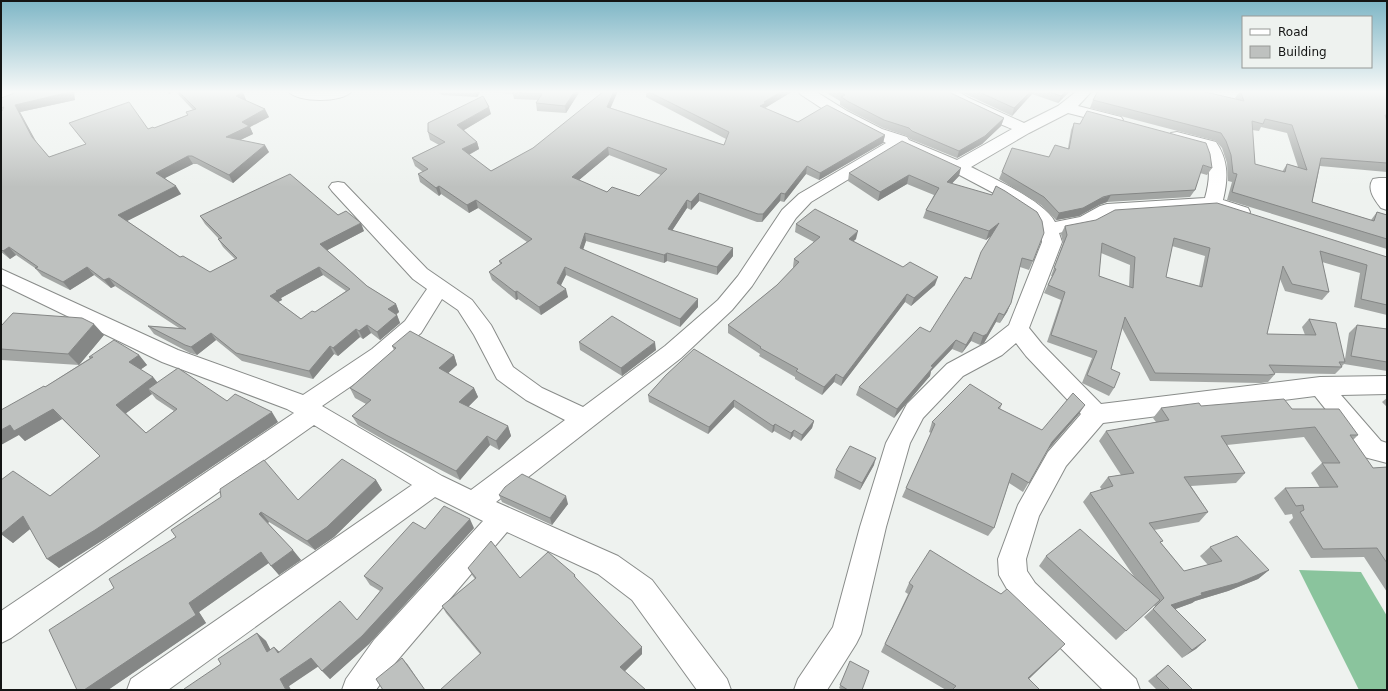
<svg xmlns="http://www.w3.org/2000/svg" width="1388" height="691" viewBox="0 0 1388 691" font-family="'DejaVu Sans',sans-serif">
	<rect width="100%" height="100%" fill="#eef2ef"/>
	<path fill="#8ac49d" d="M1299 570 1361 572 1387 616V690H1359Z"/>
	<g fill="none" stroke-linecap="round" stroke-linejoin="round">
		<g stroke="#898c8a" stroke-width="2">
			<path id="minor" d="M288 91H352C343 103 297 103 288 91Z
				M798 91H815L847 111 882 129 907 137 909 140 957 160 1012 129C998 123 945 102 940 91H957L969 98 1024 123 1058 106 1077 91H1092L1078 106 1121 117 1123 120 1121 123 1115 125 1068 113 1029 133 971 167C993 178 1044 201 1055 222L1080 217 1100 206 1107 204 1205 198C1210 180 1211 166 1203 149L1171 141 1169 137 1171 133 1177 132 1216 142C1229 161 1228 179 1223 200L1248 208 1250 212 1248 216 1241 218 1212 209 1111 215 1092 226 1059 233 1062 242 1029 328 1042 344 1101 404 1320 377 1387 376V394L1341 395 1381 441 1387 443V463L1364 457 1315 396 1103 423 1066 466 1039 516 1026 559 1027 571 1035 583 1136 679 1140 690H1103L1015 603 999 575 998 559 1018 505 1048 452 1081 414 1026 356 1016 343 1002 355 963 376 923 418 910 443 886 527 861 634 856 644 827 690H794L798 679 833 627 860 527 886 443 907 404 947 364 986 343 1009 325 1042 242 1040 229 1035 220 1003 198 952 171 900 148 811 202 796 218 752 286 732 310 681 358 496 502 618 556 652 580 727 679 731 690H697L632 600 598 574 507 532 396 662 376 690H342L346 679 374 640 483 521 435 497 168 690H127L131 679 412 485 314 425 11 638 1 643V611L294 413 287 409 162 362 1 284V269L178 350 303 395 372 349 405 321 427 289 413 279 332 191 329 187 332 183 338 182 344 183 427 269 472 300 491 325 513 367 542 388 583 407 665 346 718 300 738 276 782 210 799 194 886 143 835 117 800 94ZM442 299 458 310 474 335 497 379 526 400 565 420 471 490 442 476 322 406 388 361 421 333Z
				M1379 178H1387V210L1381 208C1375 200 1366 189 1373 179Z"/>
		</g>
		<use href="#minor" fill="#fff" fill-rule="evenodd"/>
	</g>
	<path fill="#a3a6a4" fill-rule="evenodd" d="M168 91H241L246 100 245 101 269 117 250 127 253 134 240 140 269 152 233 183 197 164H193L165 178 181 194 127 221 180 257 210 272 235 259 223 247 218 239H219L205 224 200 216 338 215 364 231 327 250 367 286 396 304 399 312 396 315H397L400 323 380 340 371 333 363 339 360 337 338 356 334 354 313 379 242 361 216 340 197 355 190 353 154 334 148 326 179 328 115 286 111 288 94 275 70 290 42 276 35 268 16 255 10 259 1 252V111H2L1 110V98L75 100 20 112 36 142 49 157 86 144 69 123 148 129 154 128 187 115 186 112 193 110 175 91 169 94ZM323 275 346 291 315 312 301 319 278 302 282 300 281 298Z
		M436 91H580L566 113 537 111 536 103 538 100 514 99 513 94 481 91 477 97 442 95Z
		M646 91H793L765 108 798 122 885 135 883 143 819 180 806 174 784 202 780 201 762 222H757L699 201 691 210 687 208 672 230 733 256 717 275 667 261 664 263 586 241 583 249 698 307 680 327 566 275 561 285 568 297 541 315 518 299 516 300 492 280 489 272 500 264 499 261 527 242 478 208 469 213 441 194 439 196 420 182 418 174 423 172 415 166 412 158 439 145 430 140 428 132 491 114 464 130 477 142 479 149 469 155 491 171 611 108 724 145 726 139 646 97ZM609 155 661 175 639 196 607 192 579 180Z
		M823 91H947L953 94 1004 118 1001 126 982 144 957 158 910 139 907 136 883 128 848 110 840 105V101Z
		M959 91H1070L1058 103 1032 94 1012 116Z
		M1240 91H1387V172L1320 166 1312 202 1371 220 1377 212 1387 215V249L1227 200 1232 182 1228 181 1227 163 1222 148 1216 141 1090 108 1093 100 1236 99 1235 98ZM1261 127 1287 133 1298 167 1287 164 1282 172 1255 164 1252 130 1259 131Z
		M1074 123 1212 168 1207 175 1200 173 1195 190 1190 197 1107 202 1099 205 1079 216 1056 220 1041 205 999 179 1002 172 1049 157 1068 148 1071 130Z
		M849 173 959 176 952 183 1033 261 1029 270 1020 267 1011 303 1007 312 1000 323 996 322 984 343 980 345 971 341 962 353 952 349 931 371 930 376 894 418 856 395 859 387 930 332 971 279 991 236 986 240 923 218 926 210 934 195 907 184 878 201 848 181Z
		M796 224 856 239 853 241 935 285 911 306 905 302 841 386 834 382 822 395 795 379V377L759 356 760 354 728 333V325L777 285 793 268V267L794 259 814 242 795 232Z
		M1065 226 1387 257V315L1354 307 1360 273 1322 262 1329 292 1322 300 1285 291 1280 279 1267 334 1305 335 1302 327 1309 319 1345 359 1349 333 1357 325 1387 329V371L1344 364 1342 366V367L1335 374 1274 373 1275 374 1268 382 1261 383 1150 381 1122 328 1111 369 1114 388 1109 396 1082 383 1092 358 1047 342 1061 300 1044 293 1052 276H1051L1063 243 1061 234ZM1172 246 1205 256 1199 286 1166 277ZM1101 253 1130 265 1129 287 1099 276Z
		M1 326 104 335 79 365 1 360Z
		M579 342 656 350 622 376 580 350Z
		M392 346 454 355 457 365 448 373 474 388 478 397 468 407 508 426 511 436 499 450 490 445 460 480 391 444 358 425 352 416 366 404 355 398 350 388 394 350Z
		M139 355 147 365 140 370 153 377 157 382 227 401 278 422 106 538 59 568 30 529 13 543 1 534V480L50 496 100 456 62 419 25 441 19 435 45 387 90 358 89 357ZM152 394 156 399 174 411 146 433 126 413Z
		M666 375 814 421 812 428 801 441 793 436 790 440 774 431 772 433 734 407 708 434 649 402 648 395Z
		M1387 398V407L1382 402Z
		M1002 404 1000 409 1042 430 1079 414 1048 450 1023 492 1009 483 994 528 988 536 902 497 931 433 929 432 932 422Z
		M1201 406 1292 409 1358 435 1353 440 1373 468 1387 467V592L1364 557 1311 558 1289 522 1293 518 1292 514 1285 515 1274 498 1285 488H1320L1311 473 1322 463 1304 437 1227 445 1245 473 1236 483 1191 486 1208 512 1199 522 1154 530 1161 543 1184 571 1208 565 1200 556 1210 547 1269 570 1258 579 1228 591 1195 601 1192 603 1175 609 1206 640 1182 658 1144 617 1155 607 1154 605 1116 640 1039 566 1046 556 1135 578 1083 502 1090 493 1102 490 1100 487 1108 477 1121 475 1099 441 1106 431 1156 422 1153 418 1161 408Z
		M874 465 860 490 834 478 836 470Z
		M376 480 382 490 334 537 315 550 269 522 268 523 301 560 279 575 269 563 199 612 206 623 108 690H77L114 588 176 537 298 500Z
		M499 495 568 504 552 525 502 502Z
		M474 528 369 644 330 679 318 666 289 686 221 664 257 633 266 641 270 650 274 647 279 652 357 620 380 591 370 585 364 576 425 529Z
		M468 568 520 578 575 575 576 579 642 654 625 671 480 654 446 613 442 606 475 579 472 575Z
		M909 583 1057 652 1029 679 1040 690H946L881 652 908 594 905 592Z
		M850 661 862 690H842L839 688Z
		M1168 665 1193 690H1157L1148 681Z"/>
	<path fill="#858786" d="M70 91H74L75 100 20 112 38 145 32 137 15 105Z
		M168 91H175L169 94Z
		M475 91H481L477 97Z
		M575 91H580L566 113 565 106Z
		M614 91H618L608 114 607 107Z
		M782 91H793L765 108 760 106 764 102Z
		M1031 91H1034L1032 94 1012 116 1014 108Z
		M1066 91H1070L1058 103 1061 96Z
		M243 92 246 100 239 104 236 96Z
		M489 107 491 114 459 133 457 125Z
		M265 109 269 117 250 127 253 134 230 145 226 137 242 122Z
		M1004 118 1001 126 982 144 957 158 959 151Z
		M885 135 883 143 819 180 820 173Z
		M477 142 479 149 464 157 462 149Z
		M265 145 269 152 233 183 229 175Z
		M608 147 609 155 573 185 572 177Z
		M188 156 193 164 161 180 156 173Z
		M807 166 806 174 784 202 785 194Z
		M961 168 959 176 945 191 947 182Z
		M909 175 907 184 878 201 880 192Z
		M176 186 181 194 123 223 118 215Z
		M439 186 441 194 439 196 436 188Z
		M699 193V201L691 210V202Z
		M781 193 780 201 762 222 763 214Z
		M1111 195 1107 202 1099 205 1079 216 1056 220 1059 213Z
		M476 200 478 208 469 213 467 205Z
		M687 200V208L668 237V229Z
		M361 223 364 231 324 252 320 244Z
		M999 223 996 232 986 240 989 231Z
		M858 231 856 239 847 247 849 239Z
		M585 233 586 241 581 256 580 248Z
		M9 247 16 255 10 259 3 251Z
		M733 248V256L717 275V267Z
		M667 253V261L664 263V255Z
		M87 267 94 275 70 290 63 282Z
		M319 267 323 275 281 298 282 300 274 304 270 296 276 291Z
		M565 267 566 275 558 291 557 283Z
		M938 277 935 285 911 306 914 298Z
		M109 278 115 286 111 288 104 280Z
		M566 289 568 297 541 315 539 307Z
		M517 291 518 299 516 300 515 292Z
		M907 294 905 302 841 386 843 378Z
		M698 299V307L680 327V319Z
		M1011 303 1007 312 1000 323 1004 315Z
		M396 304 399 312 392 317 388 309Z
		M999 313 996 322 984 343 980 345 983 336Z
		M397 315 400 323 380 340 377 332Z
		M94 324 104 335 79 365 68 354Z
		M367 325 371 333 363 339 359 331Z
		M356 329 360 337 338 356 333 348Z
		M974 332 971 341 962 353 966 345Z
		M211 333 216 340 197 355 191 347Z
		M956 340 952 349 931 371 930 376 894 418 897 409 931 366Z
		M655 342 656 350 622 376 621 368Z
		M330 346 334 354 313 379 309 371Z
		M139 355 147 365 137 372 129 362Z
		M454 355 457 365 443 378 439 368Z
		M836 374 834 382 822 395 824 387Z
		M153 377 161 387 148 389 152 394 125 414 116 405Z
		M474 388 478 397 463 412 459 402Z
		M734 400V407L708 434 709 427Z
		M1085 405 1079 414 1047 451 1052 442Z
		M53 409 62 419 25 441 19 435 1 445V430L10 425Z
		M272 412 278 422 106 538 59 568 47 559Z
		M814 421 812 428 801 441 802 435Z
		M775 424 774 431 772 433 773 426Z
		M508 426 511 436 499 450 496 441Z
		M794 430 793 436 790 440 791 433Z
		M487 436 490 445 460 480 456 471Z
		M876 458 874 465 860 490 862 483Z
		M376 480 382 490 334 537 315 550 307 541Z
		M566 496 568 504 552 525 550 518Z
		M261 512 269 522 268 523 259 514Z
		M23 516 35 525 13 543 1 534Z
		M470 519 474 528 369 644 330 679 322 671Z
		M293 550 301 560 279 575 271 566Z
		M261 552 270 562 199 612 206 623 108 690H84L189 603Z
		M1269 570 1258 579 1228 591 1195 601 1192 603 1162 614 1171 605 1201 593Z
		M257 633 266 641 276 660 267 652Z
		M1206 640 1196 649 1182 658 1192 650Z
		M1065 644 1057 652 1021 686 1028 678Z
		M274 647 283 655 278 653Z
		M642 647V654L622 674 620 667Z
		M311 658 319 666 289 686 291 690H286L280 679Z
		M402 658 408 665 425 690Z"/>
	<path fill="#bec1bf" stroke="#858786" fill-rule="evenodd" d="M20 91H70V92L15 105 32 137 49 157 86 144 69 123 129 102 148 129 153 127 154 128 188 115 186 112 196 109 178 91H241L243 92 236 96 265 109 242 122 249 126 226 137 265 145 229 175 192 156H188L156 173 176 186 118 215 180 257 183 256 210 272 237 258 218 239 222 238 200 216 290 174 338 215 346 211 361 223 320 244 367 286 396 304 388 309 397 315 377 332 367 325 359 331 356 329 333 348 330 346 309 371 236 353 211 333 191 347 185 345 148 326 186 329 109 278 104 280 87 267 63 282 35 268 38 267 9 247 3 251 1 249V111H2L4 107 1 108V98ZM319 267 350 289 315 312 312 311 301 319 270 296 277 292 276 291Z
		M513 91H575L565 106 536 103 542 94 513 92Z
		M604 91H614L607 107 724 145 729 132 647 91H782L764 102 766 103 760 106 798 122 827 105 885 135 820 173 807 166 785 194 781 193 763 214H758L699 193 691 202 687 200 668 229 733 248 717 267 667 253 664 255 585 233 580 248 698 299 680 319 565 267 557 283 566 289 539 307 517 291 515 292 489 272 502 263 499 261 532 239 476 200 467 205 439 186 436 188 418 174 428 169 412 158 445 142 428 132V123L483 96 489 107 457 125 477 142 462 149 491 171 533 148ZM608 147 667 169 639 196 612 187 607 192 572 177Z
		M837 91H947L953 94 1004 118 985 136 959 151 912 131 909 128 884 120 849 102 841 97 845 95Z
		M977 91H1031L1014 108Z
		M1047 91H1066L1061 96Z
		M1098 91H1201L1244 101 1240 91H1246H1245H1387V115H1385L1387 122V163L1321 158 1312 202 1374 221 1377 212 1387 215V239L1232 192 1237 174 1233 173 1231 155 1226 141 1221 133 1093 100ZM1265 119 1292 125 1307 170 1287 164 1285 172 1255 164 1252 121 1263 124Z
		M1087 111 1206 143 1210 154 1212 168 1203 165 1195 190 1111 195 1103 197 1083 208 1059 213 1044 197 1002 172 1012 148 1049 157 1055 145 1069 149 1074 123 1080 124Z
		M902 141 961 168 947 182 992 195 996 186 1005 191 1037 212 1042 221 1044 233 1033 261 1022 258 1011 303 1004 315 999 313 987 334 983 336 974 332 966 345 956 340 931 366 933 367 897 409 859 387 920 327 930 332 965 277 971 279 981 252 999 223 989 231 926 210 939 188 909 175 880 192 849 173Z
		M1217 203 1387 257V305L1361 299 1367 265 1320 251 1329 292 1292 284 1283 266 1267 334 1316 335 1309 319 1336 323 1345 362H1339L1342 367 1269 365 1275 374 1268 375 1155 373 1125 317 1111 369 1120 373 1114 388 1087 375 1097 351 1051 335 1065 292 1048 285 1056 269 1054 268 1067 235 1065 226 1096 220 1115 210ZM1174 238 1210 248 1202 287 1166 277ZM1102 243 1135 257 1133 288 1099 276Z
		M815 209 858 231 849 239 903 267 910 262 938 277 914 298 907 294 843 378 836 374 824 387 796 371 798 369 760 348 761 347 728 325 777 285 799 262 794 259 820 237 796 224Z
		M13 313 82 318 94 324 68 354 1 349V326Z
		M612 316 655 342 621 368 579 342Z
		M1357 325 1387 329V362L1351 356Z
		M410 331 454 355 439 368 474 388 459 402 508 426 496 441 487 436 456 471 386 435 352 416 371 400 350 388 396 348 392 346Z
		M114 340 139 355 129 362 153 377 116 405 146 433 177 409 148 389 178 368 227 401 235 394 272 412 95 530 47 559 23 516 1 534V480L13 471 50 496 100 456 53 409 14 431 10 425 1 430V410L44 386 45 387 93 357H89Z
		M694 349 814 421 802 435 794 430 791 433 775 424 773 426 734 400 709 427 648 395 666 375Z
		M970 384 1002 404 998 408 1042 430 1073 393 1085 405 1052 442 1029 483 1012 473 994 528 906 488 935 424 932 422Z
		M1284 399 1292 409H1339L1358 435H1350L1373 468 1387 467V563L1377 548 1323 549 1300 512 1304 510 1303 505 1296 506 1285 488 1338 487 1322 463H1340L1315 427 1221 436 1245 473 1184 477 1208 512 1149 523 1163 541 1160 542 1184 571 1222 561 1210 547 1237 536 1269 570 1238 583 1201 593 1202 595 1171 605 1206 640 1192 650 1153 609 1164 598 1090 493 1113 486 1108 477 1134 473 1106 431 1169 420 1161 408 1199 403 1201 406Z
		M850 446 876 458 862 483 836 470Z
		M342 459 376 480 327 527 307 541 261 512 259 514 293 550 271 566 261 552 189 603 196 615 84 690H77L49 630 114 588 109 579 176 537 171 530 221 497 220 489 264 460 298 500Z
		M522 474 566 496 550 518 499 495 505 487Z
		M444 506 470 519 362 636 322 671 311 658 280 679 286 690H184V689L221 664 218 659 257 633 267 652 274 647 278 653 340 601 357 620 383 588 364 576 413 522 425 529Z
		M1080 529 1160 600 1126 631 1046 556Z
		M491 541 520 578 548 552 575 575 574 576 642 647 620 667 646 690H440L481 653 442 606 476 578 468 568Z
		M930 550 1001 594 1007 589 1065 644 1028 678 1040 690H952L956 686 885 644 913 586 909 583Z
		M402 658 425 690H383L376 679Z
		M850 661 869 671 862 690H848L840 685Z
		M1168 665 1193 690H1170L1156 676Z"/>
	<linearGradient id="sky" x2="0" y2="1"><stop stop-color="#7eb6c6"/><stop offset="0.49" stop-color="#f7f9f8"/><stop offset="1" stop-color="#f7f9f8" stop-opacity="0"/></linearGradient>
	<rect width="1388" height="187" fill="url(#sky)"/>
	<rect width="1388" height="691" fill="none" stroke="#141514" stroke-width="4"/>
	<rect x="1242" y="16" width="130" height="52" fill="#eef2ef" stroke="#979a97"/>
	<rect x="1250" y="29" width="20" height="6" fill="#ffffff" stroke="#979a97"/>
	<text x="1278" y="36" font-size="12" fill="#141514">Road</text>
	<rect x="1250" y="46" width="20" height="12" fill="#bec1bf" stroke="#979a97"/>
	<text x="1278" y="56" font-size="12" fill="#141514">Building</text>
</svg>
